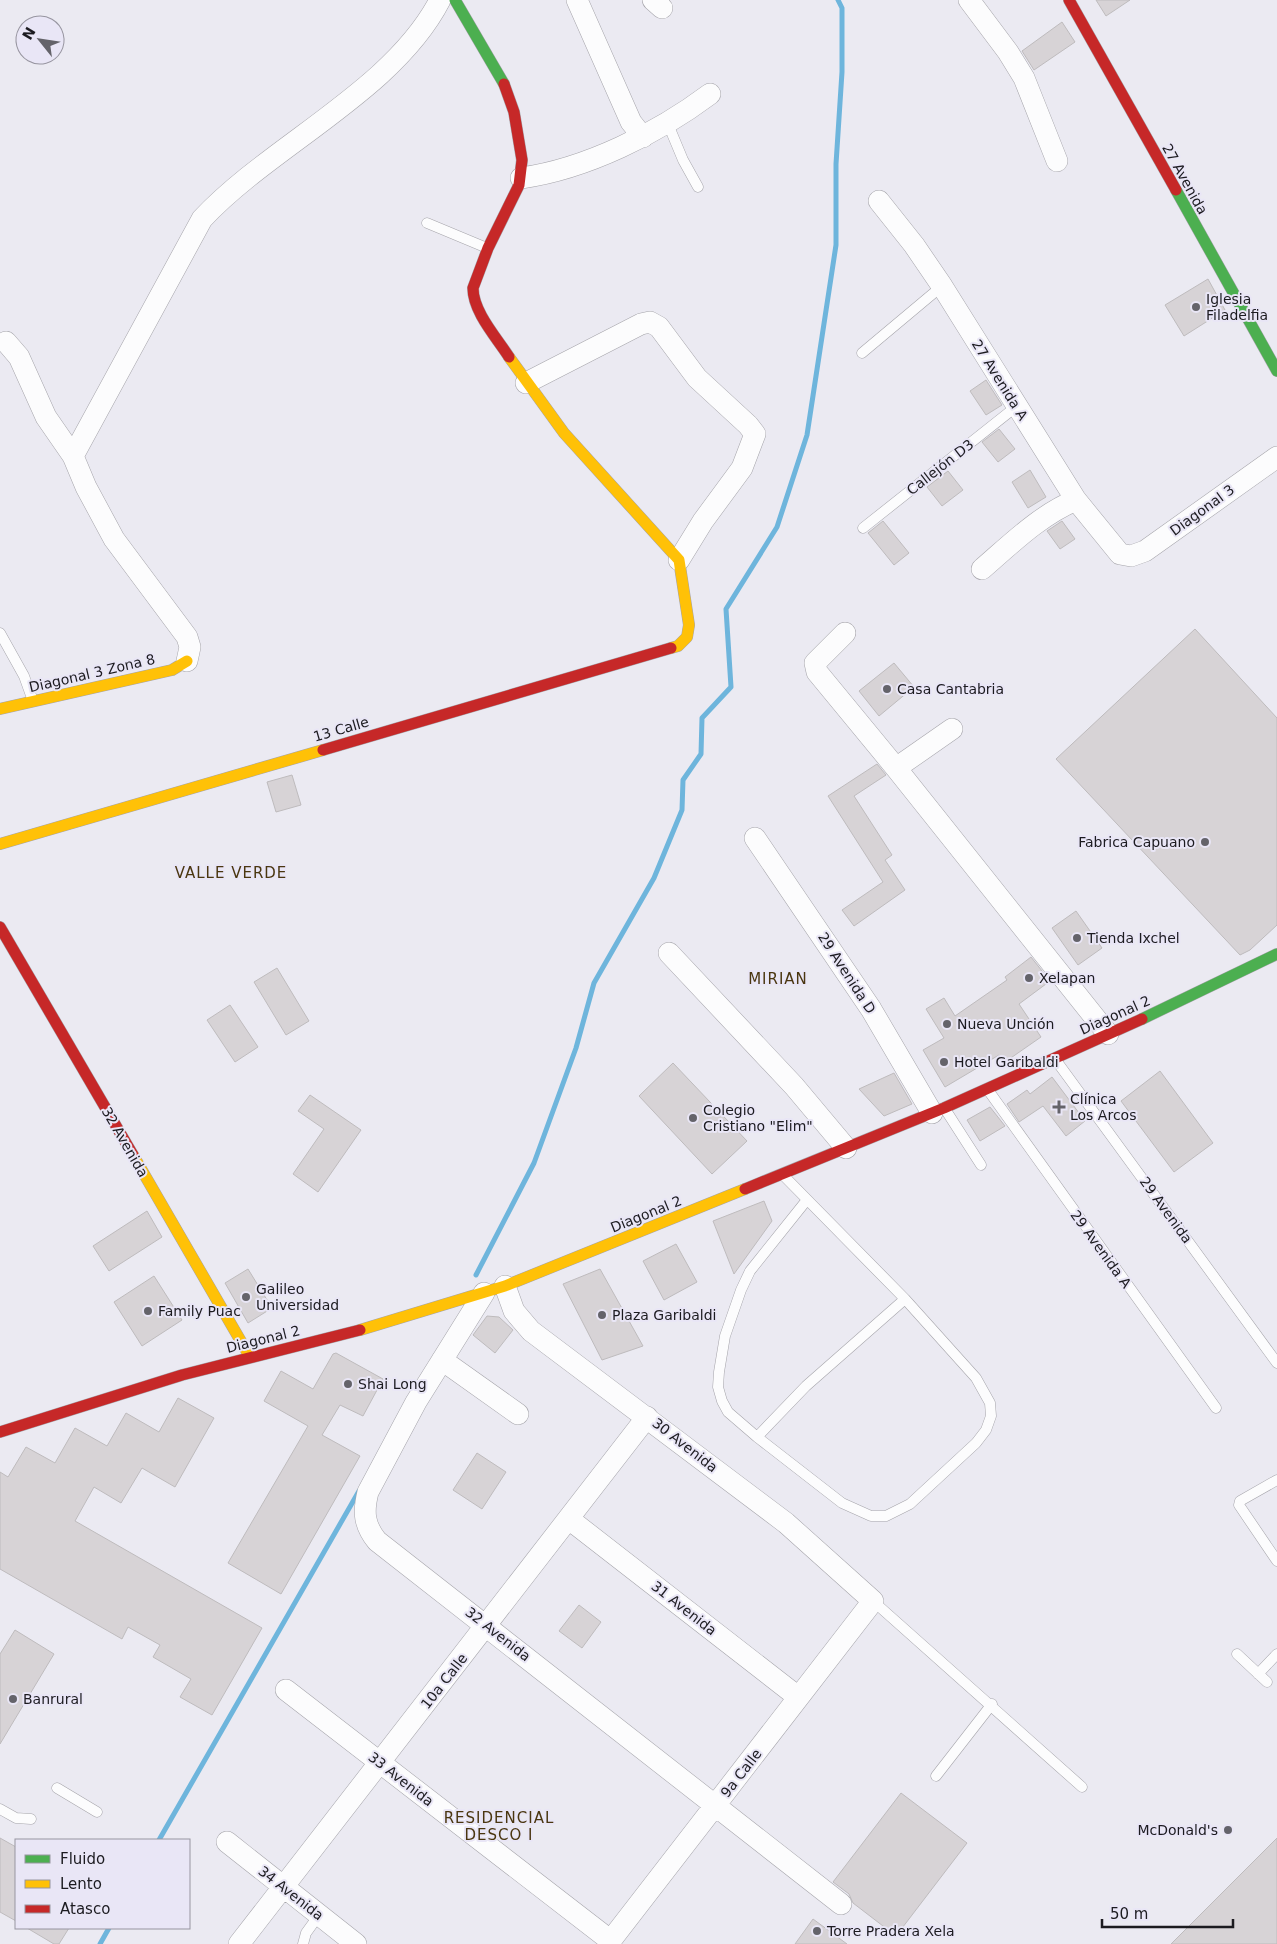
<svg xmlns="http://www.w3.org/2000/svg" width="1277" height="1944" viewBox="0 0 1277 1944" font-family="'DejaVu Sans',sans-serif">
	<rect width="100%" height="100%" fill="#ebeaf2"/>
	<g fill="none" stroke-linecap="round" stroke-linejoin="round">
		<path stroke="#6eb5dc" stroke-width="5" d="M476 1275 534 1163 576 1048 594 983 654 878 682 810 683 780 701 754 702 718 731 687 726 609 777 527 807 435 836 245V164L842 72V8L838 0
			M159 1840 359 1491
			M100 1944 109 1928"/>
	</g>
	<path fill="#d7d3d6" stroke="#bebbbd" d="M1096 0H1130L1106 16Z
		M1062 22 1075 42 1034 70 1022 51Z
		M1208 279 1225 310 1184 336 1165 305Z
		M986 380 1002 405 986 415 970 391Z
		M999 429 1015 449 998 462 982 442Z
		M1030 470 1046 497 1028 508 1012 482Z
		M948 471 963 490 942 506 927 487Z
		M883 521 909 553 894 565 868 533Z
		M1062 521 1075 539 1060 549 1047 531Z
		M1195 629 1277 718V925L1250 950 1240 955 1056 759Z
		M894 663 914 687 879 716 859 691Z
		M877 764 886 775 854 796 892 855 885 860 905 890 854 926 842 910 883 882 828 796Z
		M292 775 301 805 276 812 267 782Z
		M1076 911 1102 948 1078 965 1052 928Z
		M1031 957 1050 981 1019 1004 1041 1037 1005 1062 999 1055 945 1087 923 1050 944 1038 926 1009 944 998 955 1016 1007 980 1005 977Z
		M277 968 309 1021 286 1035 254 982Z
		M230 1005 258 1047 235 1062 207 1020Z
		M673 1063 747 1141 712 1174 639 1096Z
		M1160 1071 1213 1143 1174 1172 1121 1101Z
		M894 1073 912 1104 884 1116 859 1089Z
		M1052 1077 1085 1121 1066 1136 1043 1106 1019 1122 1007 1104 1027 1090 1030 1094Z
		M310 1095 361 1130 318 1192 293 1174 324 1129 298 1111Z
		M990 1107 1005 1126 980 1141 967 1120Z
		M764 1201 772 1221 734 1274 713 1221Z
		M147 1211 162 1237 109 1271 93 1246Z
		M676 1244 697 1282 664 1300 643 1261Z
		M248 1269 272 1308 248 1323 225 1283Z
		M600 1269 643 1346 602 1360 563 1284Z
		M154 1276 182 1320 142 1346 114 1302Z
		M487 1316 499 1317 513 1330 495 1353 473 1335Z
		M336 1353 383 1379 363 1416 340 1405 322 1435 360 1456 281 1594 228 1563 308 1426 264 1401 281 1371 313 1389 333 1354Z
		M178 1398 214 1418 175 1487 142 1468 121 1503 94 1487 75 1521 262 1628 212 1715 180 1697 191 1679 153 1657 160 1645 128 1627 122 1639 0 1569V1472L8 1477 26 1447 55 1463 75 1428 107 1446 126 1413 159 1432Z
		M477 1453 506 1472 482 1509 453 1490Z
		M579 1605 601 1622 582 1648 559 1631Z
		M15 1630 54 1654 0 1744V1654Z
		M901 1793 967 1843 896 1936 853 1903 849 1894 833 1882Z
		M0 1838 16 1847V1921L0 1912Z
		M1277 1838V1944H1171Z
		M813 1919 847 1944H795Z
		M27 1928H69L59 1944H54Z"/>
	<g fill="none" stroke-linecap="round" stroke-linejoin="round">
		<g stroke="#a5a4aa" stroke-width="11">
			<path id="lane" d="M668 124 683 160 698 187
				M427 223 487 248
				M862 353 942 286
				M863 528 1017 406
				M0 633 24 676 33 701
				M1055 1059 1277 1363
				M988 1090 1216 1408
				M945 1109 981 1165
				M783 1175 905 1299 976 1378 990 1403 991 1416 986 1430 976 1443 910 1504 886 1516H871L842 1503 757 1437 728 1412 722 1401 718 1387 719 1372 725 1336 741 1290 750 1271 806 1201
				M757 1437 806 1386 905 1299
				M1277 1480 1240 1501 1239 1505 1277 1561
				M873 1601 1082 1787
				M1237 1654 1267 1682
				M1258 1674 1277 1654
				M936 1776 992 1704
				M57 1788 97 1812
				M0 1809 16 1818 31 1819
				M303 1944 306 1933 319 1915"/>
		</g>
		<g stroke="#a5a4aa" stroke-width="22">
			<path id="street" d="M577 0 631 122 643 137
				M653 0 662 8
				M969 0 1008 52 1024 78 1057 161
				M521 178C586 169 658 133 710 94
				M879 201 914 245 942 286 1076 500 1120 554 1131 556 1145 551 1277 457
				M6 342 19 357 46 417 73 456 86 487 114 539 187 637 190 647 187 661
				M526 383 641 324 650 322 659 327 697 378 748 425 755 434 742 468 703 521 679 560
				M73 456 202 219C271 145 393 91 440 0
				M982 569C1011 544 1040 515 1076 500
				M845 633 815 663 817 672 896 768 1108 1034
				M896 768 952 729
				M755 838 871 1009 932 1113
				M669 953 794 1086 846 1148
				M505 1286 514 1311 531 1331 786 1523 873 1601 608 1944
				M484 1293 416 1402 368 1492C363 1512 364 1525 377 1541L841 1904
				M442 1360 518 1414
				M569 1519 798 1697
				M286 1690 611 1941
				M227 1842 356 1944
				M239 1944 647 1417"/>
		</g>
		<g stroke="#a5a4aa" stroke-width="12">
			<path id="fast" d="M455 0 504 84
				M1176 190 1277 371
				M1142 1019 1277 954"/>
		</g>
		<g stroke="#a5a4aa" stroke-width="12">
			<path id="slow" d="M509 357 564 433 679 560 689 625 687 637 678 646 671 648
				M0 709 172 670 187 661
				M0 844 323 750
				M133 1155 250 1357
				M360 1330 505 1286 745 1189"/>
		</g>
		<g stroke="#a5a4aa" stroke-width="12">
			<path id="jam" d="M1069 0 1176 190
				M504 84 514 112 522 160 519 185 488 248 473 288C473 312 497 338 509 357
				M323 750 671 648
				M0 927 133 1155
				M745 1189 944 1108 1142 1019
				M0 1432 182 1375 360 1330"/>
		</g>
		<use href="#lane" stroke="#fcfcfd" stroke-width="10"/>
		<use href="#street" stroke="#fcfcfd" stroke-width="21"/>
		<use href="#fast" stroke="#4caf50" stroke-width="11"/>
		<use href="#slow" stroke="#ffc107" stroke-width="11"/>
		<use href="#jam" stroke="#c62828" stroke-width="11"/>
	</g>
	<g fill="#64636a" stroke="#e9e6f6" stroke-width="2">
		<circle cx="1196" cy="307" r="5"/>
		<circle cx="887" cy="689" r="5"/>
		<circle cx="1205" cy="842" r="5"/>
		<circle cx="1077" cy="938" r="5"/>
		<circle cx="1029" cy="978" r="5"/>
		<circle cx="947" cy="1024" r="5"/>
		<circle cx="944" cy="1062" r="5"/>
		<path d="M1056.5 1099.5h5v5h5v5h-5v5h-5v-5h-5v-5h5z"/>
		<circle cx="693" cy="1118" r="5"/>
		<circle cx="246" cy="1297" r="5"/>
		<circle cx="148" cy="1311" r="5"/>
		<circle cx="602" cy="1315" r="5"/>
		<circle cx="348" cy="1384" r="5"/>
		<circle cx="13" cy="1699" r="5"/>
		<circle cx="1228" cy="1830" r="5"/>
		<circle cx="817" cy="1931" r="5"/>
	</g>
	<g text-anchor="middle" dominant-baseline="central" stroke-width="4" stroke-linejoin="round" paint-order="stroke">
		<g font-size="14" fill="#1c1b20" stroke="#e9e6f6">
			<text transform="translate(1185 179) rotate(61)">27 Avenida</text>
			<text transform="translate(1000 380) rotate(58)">27 Avenida A</text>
			<text transform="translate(940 467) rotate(-38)">Callejón D3</text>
			<text transform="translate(1202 510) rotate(-36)">Diagonal 3</text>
			<text transform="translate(92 673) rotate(-13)">Diagonal 3 Zona 8</text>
			<text transform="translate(341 729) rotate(-16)">13 Calle</text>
			<text transform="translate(847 973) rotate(57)">29 Avenida D</text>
			<text transform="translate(1115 1015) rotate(-24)">Diagonal 2</text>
			<text transform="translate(125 1142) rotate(60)">32 Avenida</text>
			<text transform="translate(1166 1210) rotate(54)">29 Avenida</text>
			<text transform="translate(646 1214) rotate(-22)">Diagonal 2</text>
			<text transform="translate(1101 1249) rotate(54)">29 Avenida A</text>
			<text transform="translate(263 1339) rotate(-14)">Diagonal 2</text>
			<text transform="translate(685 1445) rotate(38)">30 Avenida</text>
			<text transform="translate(684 1608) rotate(38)">31 Avenida</text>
			<text transform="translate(498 1634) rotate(38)">32 Avenida</text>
			<text transform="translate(444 1681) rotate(-52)">10a Calle</text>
			<text transform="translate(741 1773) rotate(-52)">9a Calle</text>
			<text transform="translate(401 1779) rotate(38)">33 Avenida</text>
			<text transform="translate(291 1893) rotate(38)">34 Avenida</text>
		</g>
		<g font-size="14" fill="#1c1b20" stroke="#e9e6f6" text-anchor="start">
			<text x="1206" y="299">Iglesia<tspan x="1206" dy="16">Filadelfia</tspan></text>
			<text x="897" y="689">Casa Cantabria</text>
			<text x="1195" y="842" text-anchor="end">Fabrica Capuano</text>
			<text x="1087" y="938">Tienda Ixchel</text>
			<text x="1039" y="978">Xelapan</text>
			<text x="957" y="1024">Nueva Unción</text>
			<text x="954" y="1062">Hotel Garibaldi</text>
			<text x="1070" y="1099">Clínica<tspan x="1070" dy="16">Los Arcos</tspan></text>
			<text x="703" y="1110">Colegio<tspan x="703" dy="16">Cristiano "Elim"</tspan></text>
			<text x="256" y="1289">Galileo<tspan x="256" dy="16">Universidad</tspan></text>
			<text x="158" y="1311">Family Puac</text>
			<text x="612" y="1315">Plaza Garibaldi</text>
			<text x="358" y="1384">Shai Long</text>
			<text x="23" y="1699">Banrural</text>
			<text x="1218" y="1830" text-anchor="end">McDonald's</text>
			<text x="827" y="1931">Torre Pradera Xela</text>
		</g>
		<g font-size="15" letter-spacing="1" fill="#4a3610" stroke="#e9e6f6">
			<text x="231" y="873">VALLE VERDE</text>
			<text x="778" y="979">MIRIAN</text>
			<text x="499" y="1818">RESIDENCIAL<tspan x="499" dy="17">DESCO I</tspan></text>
		</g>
	</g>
	<rect x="15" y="1839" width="175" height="90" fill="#e9e6f6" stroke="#9795a0"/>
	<rect x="25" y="1855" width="25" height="8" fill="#4caf50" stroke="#9795a0"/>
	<text x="60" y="1864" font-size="15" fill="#1c1b20">Fluido</text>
	<rect x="25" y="1880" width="25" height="8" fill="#ffc107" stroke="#9795a0"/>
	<text x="60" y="1889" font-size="15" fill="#1c1b20">Lento</text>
	<rect x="25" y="1905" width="25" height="8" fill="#c62828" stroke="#9795a0"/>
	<text x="60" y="1914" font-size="15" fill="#1c1b20">Atasco</text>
	<g transform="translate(40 40) rotate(300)"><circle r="24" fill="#e9e6f6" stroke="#9795a0"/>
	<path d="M0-4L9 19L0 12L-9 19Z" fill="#64636a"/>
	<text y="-8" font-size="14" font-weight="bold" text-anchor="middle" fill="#1c1b20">N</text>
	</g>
	<path d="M1102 1919v8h131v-8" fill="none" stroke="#1c1b20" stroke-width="2.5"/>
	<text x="1110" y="1919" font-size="15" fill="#1c1b20" stroke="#e9e6f6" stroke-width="4" paint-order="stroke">50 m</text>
</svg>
